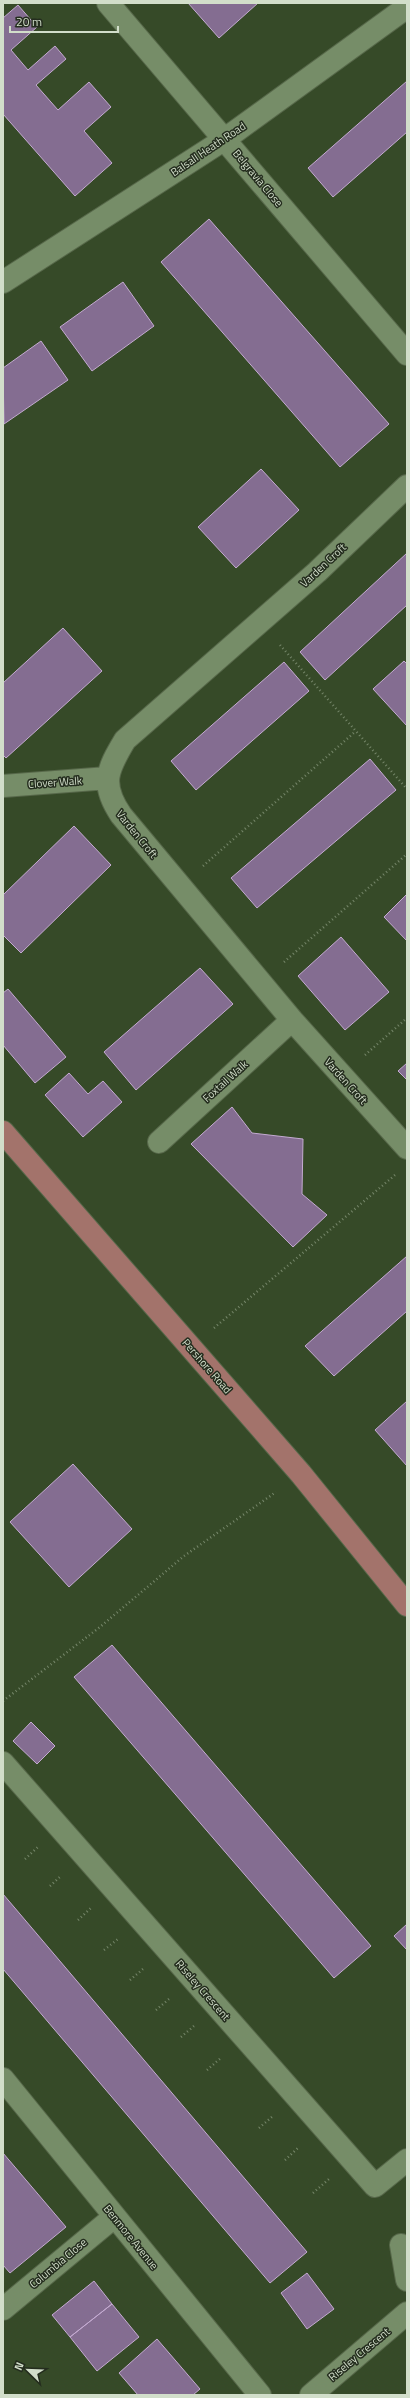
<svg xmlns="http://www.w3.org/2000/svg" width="410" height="2398" viewBox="0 0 410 2398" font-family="'Titillium Web',sans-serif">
	<rect width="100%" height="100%" fill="#364a28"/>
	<path fill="#846d91" stroke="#c4abd1" d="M188 3H258L219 38Z
		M18 5 37 27 11 50 28 70 55 46 66 59 36 85 58 110 89 82 111 107 84 131 112 163 75 196 3 114V18Z
		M407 81V132L333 197 308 168Z
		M209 219 389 424 340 467 161 262Z
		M123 282 154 326 92 371 60 327Z
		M41 341 68 380 4 424 3 368Z
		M261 469 299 510 236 568 198 527Z
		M407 553V605L325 680 300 652Z
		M63 628 102 671 6 758 3 755V683Z
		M404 661 407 664V726L373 689Z
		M284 662 309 691 196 790 171 761Z
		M370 759 396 790 257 908 231 878Z
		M74 826 111 865 21 953 3 935V895Z
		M407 894V941L384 917Z
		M341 937 389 992 345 1030 298 976Z
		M200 968 233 1004 136 1090 104 1052Z
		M8 989 66 1057 35 1083 3 1045V993Z
		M407 1063V1080L398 1071Z
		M69 1073 88 1094 103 1081 122 1102 83 1137 45 1095Z
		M232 1107 252 1133 303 1139 302 1194 327 1215 293 1247 191 1144Z
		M407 1256V1311L334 1376 305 1346Z
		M407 1401V1466L375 1430Z
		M73 1464 132 1529 69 1587 10 1522Z
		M112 1645 371 1946 334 1978 74 1677Z
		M31 1722 55 1746 37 1764 13 1741Z
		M3 1894 307 2252 270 2283 3 1969Z
		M407 1924V1950L394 1936Z
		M3 2153 66 2227 10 2273 3 2265Z
		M307 2273 334 2309 307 2329 281 2293Z
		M94 2281 112 2304 70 2337 52 2315Z
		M112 2304 139 2337 97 2371 70 2337Z
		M157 2339 200 2389 193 2395H138L119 2373Z"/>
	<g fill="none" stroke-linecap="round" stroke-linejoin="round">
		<g stroke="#57684a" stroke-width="24">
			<path id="street" d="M108 3 407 354
				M3 282 225 139 407 7
				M407 486 317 572 125 740C107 770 100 784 121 815L292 1020 407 1148
				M3 786 108 778
				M159 1142 292 1020
				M3 1763 375 2186 407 2160
				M3 2079 260 2395
				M401 2245 407 2280
				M3 2309 114 2217
				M311 2395 407 2313"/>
		</g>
		<g stroke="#57684a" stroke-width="24">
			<path id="primary" d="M3 1132 301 1474 407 1605"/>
		</g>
		<path stroke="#76876a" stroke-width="2.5" stroke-dasharray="1 3" stroke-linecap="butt" d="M280 645 407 789
			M203 866 356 731
			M284 962 407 854
			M365 1055 407 1018
			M214 1328 395 1175
			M3 1701 100 1627 184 1556 276 1492
			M25 1859 38 1847
			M50 1886 61 1876
			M78 1920 91 1908
			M104 1950 118 1939
			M130 1980 143 1969
			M156 2010 169 1999
			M181 2037 194 2026
			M207 2070 222 2057
			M259 2128 273 2116
			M285 2160 299 2147
			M313 2193 329 2179"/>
		<use href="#street" stroke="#768d68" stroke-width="22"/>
		<use href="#primary" stroke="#a3736b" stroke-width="22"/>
	</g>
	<g text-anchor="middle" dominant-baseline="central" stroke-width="3" stroke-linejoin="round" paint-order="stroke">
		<g font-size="11" fill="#d2deca" stroke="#242d1e">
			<text transform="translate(208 149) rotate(-34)">Balsall Heath Road</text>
			<text transform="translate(258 178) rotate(50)">Belgravia Close</text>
			<text transform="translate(323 565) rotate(-43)">Varden Croft</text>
			<text transform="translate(55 782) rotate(-4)">Clover Walk</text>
			<text transform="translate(137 834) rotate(51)">Varden Croft</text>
			<text transform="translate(225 1081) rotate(-42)">Foxtail Walk</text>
			<text transform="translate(346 1081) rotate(48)">Varden Croft</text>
			<text transform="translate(207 1366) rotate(49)">Pershore Road</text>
			<text transform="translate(203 1990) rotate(49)">Riseley Crescent</text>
			<text transform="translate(131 2237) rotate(51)">Benmore Avenue</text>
			<text transform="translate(58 2263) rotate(-40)">Columbia Close</text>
			<text transform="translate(359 2354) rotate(-40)">Riseley Crescent</text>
		</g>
	</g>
	<rect width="410" height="2398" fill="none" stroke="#d2deca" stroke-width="8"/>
	<g transform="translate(28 2370) rotate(293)" stroke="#242d1e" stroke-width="3" paint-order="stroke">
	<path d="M0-3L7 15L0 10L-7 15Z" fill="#d2deca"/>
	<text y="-6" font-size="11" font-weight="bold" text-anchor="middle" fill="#d2deca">N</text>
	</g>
	<path d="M10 26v6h108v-6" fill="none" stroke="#d2deca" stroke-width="2"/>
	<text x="16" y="26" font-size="12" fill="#d2deca" stroke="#242d1e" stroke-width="3" paint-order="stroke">20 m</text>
</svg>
